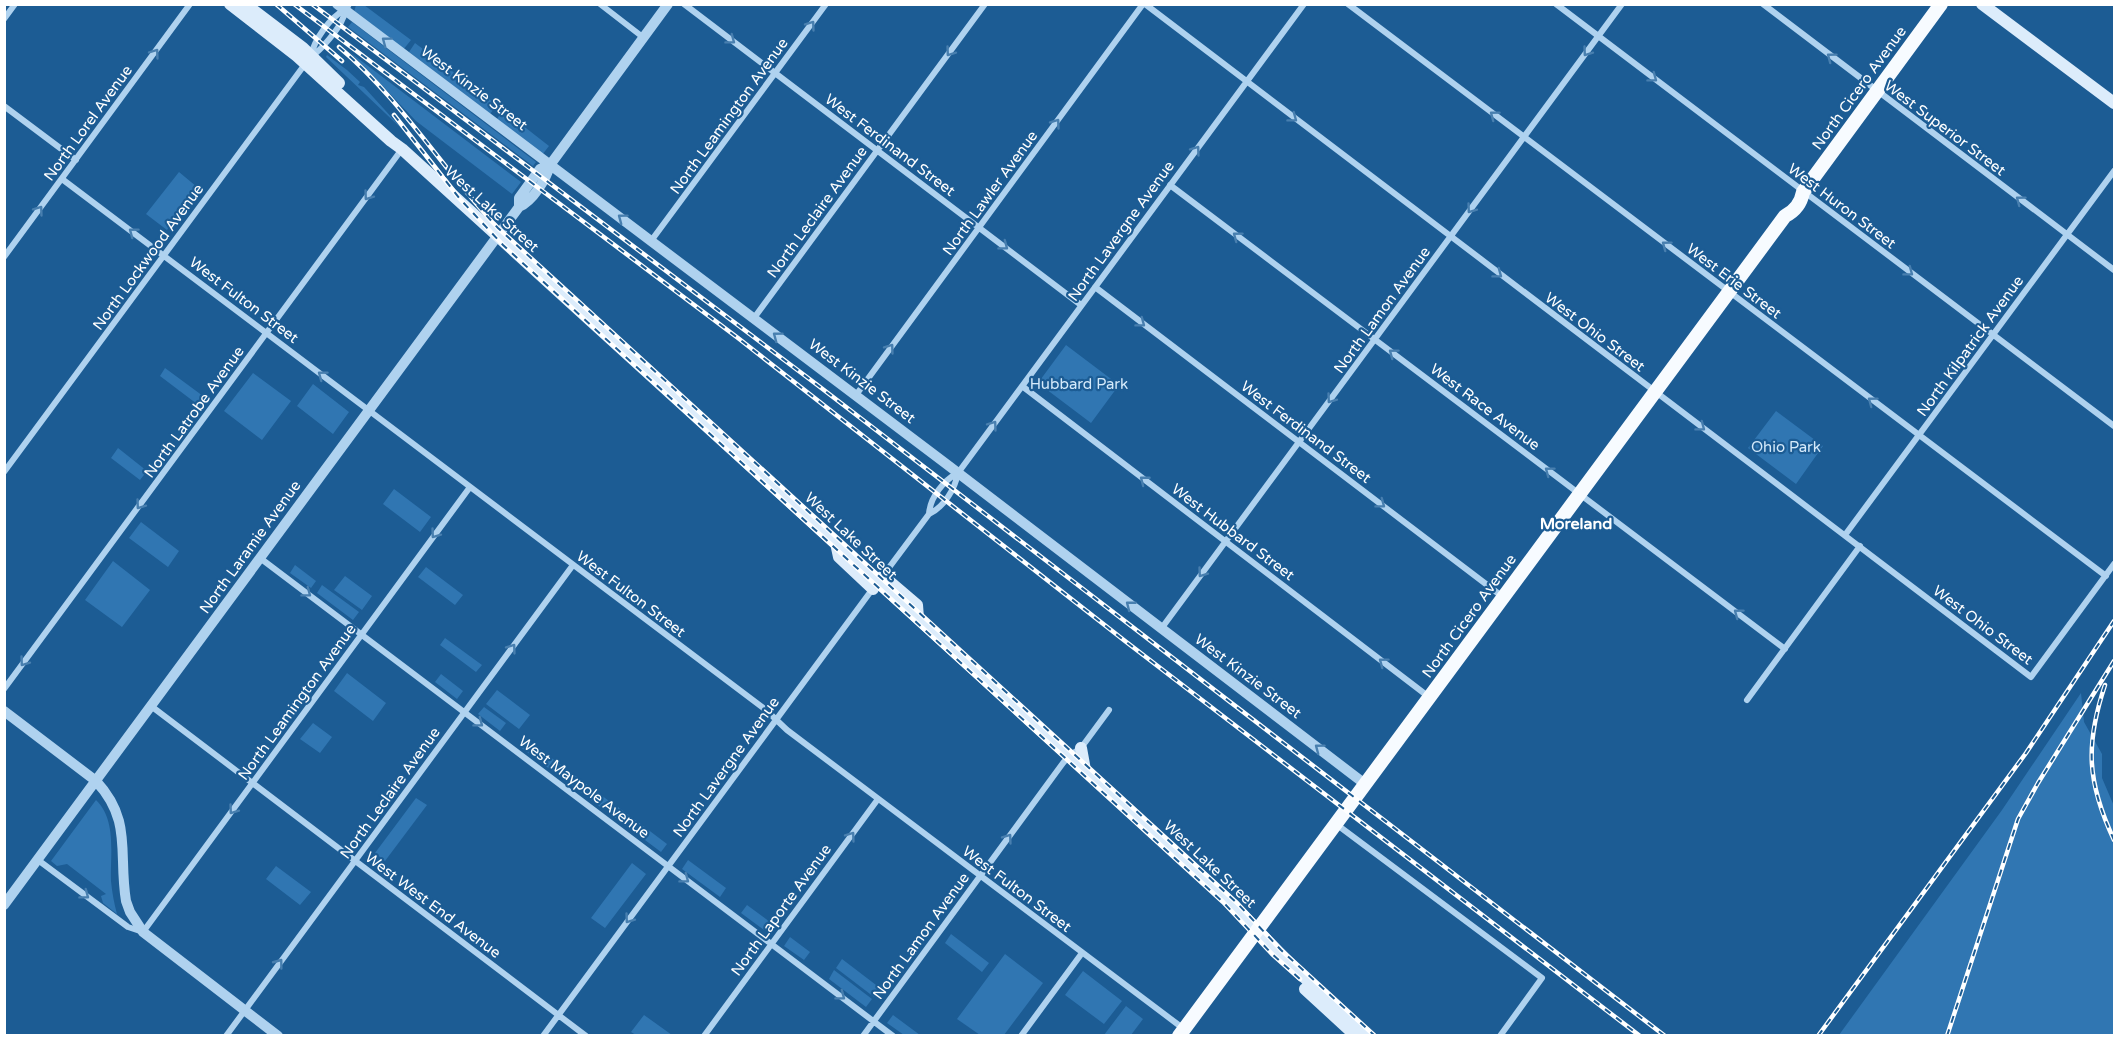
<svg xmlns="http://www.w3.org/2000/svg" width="2119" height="1040" viewBox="0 0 2119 1040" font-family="'Varela Round',sans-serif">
	<rect width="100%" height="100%" fill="#1c5c94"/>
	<path fill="#3076b2" d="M356 5H364L411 40 403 50 354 12Z
		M352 22 536 162 533 166 348 27Z
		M415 43 497 105 490 114 409 52Z
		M351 53 521 182 512 194 416 121Z
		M327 55 347 70 360 82 358 85 364 87 404 131 326 57Z
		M503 110 549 146 542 155 497 119Z
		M179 172 197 187 167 230 146 214Z
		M1066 345 1119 385 1091 423 1038 383Z
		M165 368 203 396 197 404 160 376Z
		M253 373 291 401 262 440 224 411Z
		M313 384 349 412 333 434 297 406Z
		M1776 411 1823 446 1796 484 1748 448Z
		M118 448 147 471 140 480 111 458Z
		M394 489 431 517 420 532 383 504Z
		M141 522 179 551 168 567 129 538Z
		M113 561 150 590 122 627 85 600Z
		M295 565 316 581 311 588 290 573Z
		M426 567 463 595 455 605 418 577Z
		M345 576 372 596 362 610 334 590Z
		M322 585 359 612 353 620 317 593Z
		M445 638 482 665 476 672 440 645Z
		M347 673 386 703 373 721 334 691Z
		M441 674 463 691 457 699 435 682Z
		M497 690 530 715 519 729 486 704Z
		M2081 693 2084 722 2102 754V778L2114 806V1035H1839L2002 810Z
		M484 707 506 723 500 731 478 714Z
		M313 723 332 737 320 753 300 739Z
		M525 738 609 801 603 809 519 746Z
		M416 798 427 805 385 861 375 853Z
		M96 800C117 820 110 855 111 881 112 892 114 903 117 914L103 903 101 896 106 894 67 864 57 866 51 861Z
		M618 807 667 844 661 852 613 816Z
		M688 860 726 888 720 897 682 869Z
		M632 863 646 874 605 928 591 918Z
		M276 866 311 892 300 905 266 879Z
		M747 905 770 922 764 930 741 913Z
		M951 934 989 963 982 972 945 943Z
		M790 937 810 952 804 960 784 946Z
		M1005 954 1043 983 1004 1035H980L957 1019Z
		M842 959 880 988 874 997 836 968Z
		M834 970 872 999 866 1007 829 979Z
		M1083 971 1122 1001 1104 1024 1065 995Z
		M1126 1006 1143 1019 1131 1035H1104Z
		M644 1015 672 1035H636L631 1032Z
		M893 1015 920 1035H904L887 1023Z"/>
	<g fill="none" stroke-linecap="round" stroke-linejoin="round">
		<path stroke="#afd2ef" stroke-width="6" d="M600 4 644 38
			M684 4 1081 305
			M1145 4 2031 677 2114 564
			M1348 4 2106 576
			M1556 4 2114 426
			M1763 4 2114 270
			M4 19 15 4
			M312 56C321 50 339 29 343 18 346 13 346 9 349 4
			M4 106 76 160
			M62 179 766 710 787 730 1184 1029
			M1170 185 1785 649
			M651 241 826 4
			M4 257 190 4
			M1095 287 1503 597
			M754 318 985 4
			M1022 386 1429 697
			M856 395 1143 4
			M4 472 311 56C314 40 330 17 345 10
			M929 514C930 497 944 480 958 473L1304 4
			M1845 535 2114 171
			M260 558 893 1036
			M882 577 929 514C944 507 955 489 958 473
			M1161 629 1622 4
			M4 689 402 149
			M1747 700 1860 546
			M151 706 586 1036
			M1336 824 1542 978 1500 1036
			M38 860 128 927 143 932 470 487
			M226 1036 573 565
			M543 1036 874 587
			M704 1036 878 799
			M863 1036 1063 763 1069 756 1081 748 1109 710
			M1021 1036 1082 953"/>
		<path stroke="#afd2ef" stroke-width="10" d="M337 4 949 466 1365 784
			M519 207V198L540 169 550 165
			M4 711 96 781C133 821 118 853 126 901L130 912 143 932 278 1036
			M4 905 519 207C533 201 547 178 550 165L668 4"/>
		<path stroke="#dcecfb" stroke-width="12" d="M230 4 297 56 391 141 402 149 1233 905 1291 965 1368 1036
			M245 4 303 48 339 83
			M1982 4 2114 103
			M836 543 839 557 873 589
			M883 576 917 605 918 618
			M1081 748 1085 770
			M1305 989 1356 1036"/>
		<path stroke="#f7fbff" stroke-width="14" d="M1179 1036 1785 216C1795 211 1801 203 1803 192L1941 4"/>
		<g stroke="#fff" stroke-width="4.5">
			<path id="rail" d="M276 4 342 61
				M294 4 738 338 1125 641 1640 1036
				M312 4 820 387 1665 1036
				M339 47C401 99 443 170 498 228L1237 903 1281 950 1375 1036
				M394 115 460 199 503 245 1223 902 1272 954 1300 979
				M2105 685C2085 745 2087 782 2114 840
				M1818 1036 2026 753 2114 621
				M1947 1036 2018 819 2038 783 2114 661"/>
		</g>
		<use href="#rail" stroke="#1c5c94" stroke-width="2" stroke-dasharray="7" stroke-linecap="butt"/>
	</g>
	<defs><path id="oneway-chevron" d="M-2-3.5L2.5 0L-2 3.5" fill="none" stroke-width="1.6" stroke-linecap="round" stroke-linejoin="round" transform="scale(1.5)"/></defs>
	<g stroke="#487faf">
		<use href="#oneway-chevron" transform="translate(811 25) rotate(-54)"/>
		<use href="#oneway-chevron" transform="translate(731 40) rotate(37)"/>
		<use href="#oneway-chevron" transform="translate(386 41) rotate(-143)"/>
		<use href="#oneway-chevron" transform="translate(950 52) rotate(126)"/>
		<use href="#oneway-chevron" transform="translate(1587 52) rotate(126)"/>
		<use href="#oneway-chevron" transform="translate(155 53) rotate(-54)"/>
		<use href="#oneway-chevron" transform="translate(1831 57) rotate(-143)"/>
		<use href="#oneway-chevron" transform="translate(1653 78) rotate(37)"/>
		<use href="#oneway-chevron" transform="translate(1494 115) rotate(-143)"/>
		<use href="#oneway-chevron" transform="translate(1293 118) rotate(37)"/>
		<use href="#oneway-chevron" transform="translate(1056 123) rotate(-54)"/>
		<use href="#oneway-chevron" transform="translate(1196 150) rotate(-54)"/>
		<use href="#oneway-chevron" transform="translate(368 196) rotate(126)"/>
		<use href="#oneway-chevron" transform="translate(2020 200) rotate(-143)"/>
		<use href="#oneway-chevron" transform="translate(1471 209) rotate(126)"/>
		<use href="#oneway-chevron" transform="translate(39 210) rotate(-54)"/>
		<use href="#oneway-chevron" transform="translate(622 218) rotate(-143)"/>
		<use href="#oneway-chevron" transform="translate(133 232) rotate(-143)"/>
		<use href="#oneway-chevron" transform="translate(1237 236) rotate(-143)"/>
		<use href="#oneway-chevron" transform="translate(1666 245) rotate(-143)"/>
		<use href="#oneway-chevron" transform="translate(1004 246) rotate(37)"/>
		<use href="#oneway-chevron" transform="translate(1909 272) rotate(37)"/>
		<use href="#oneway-chevron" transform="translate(1498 274) rotate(37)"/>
		<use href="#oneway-chevron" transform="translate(1141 323) rotate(37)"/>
		<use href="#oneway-chevron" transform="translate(777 336) rotate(-143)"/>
		<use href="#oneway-chevron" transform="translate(890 348) rotate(-54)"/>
		<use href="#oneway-chevron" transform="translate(1393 353) rotate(-143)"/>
		<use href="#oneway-chevron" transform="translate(322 375) rotate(-143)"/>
		<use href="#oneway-chevron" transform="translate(1331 399) rotate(126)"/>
		<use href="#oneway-chevron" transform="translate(1872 401) rotate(-143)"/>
		<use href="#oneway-chevron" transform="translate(993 425) rotate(-54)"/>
		<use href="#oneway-chevron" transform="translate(1701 427) rotate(37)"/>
		<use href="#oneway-chevron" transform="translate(1549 471) rotate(-143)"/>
		<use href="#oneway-chevron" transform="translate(1144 480) rotate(-142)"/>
		<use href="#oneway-chevron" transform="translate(1381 504) rotate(37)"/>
		<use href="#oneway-chevron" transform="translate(140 505) rotate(126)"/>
		<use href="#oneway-chevron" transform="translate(435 534) rotate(126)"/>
		<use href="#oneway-chevron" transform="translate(1202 573) rotate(126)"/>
		<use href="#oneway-chevron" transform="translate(307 593) rotate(37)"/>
		<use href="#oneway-chevron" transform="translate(1130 605) rotate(-142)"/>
		<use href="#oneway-chevron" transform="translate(1738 613) rotate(-143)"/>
		<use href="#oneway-chevron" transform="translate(512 648) rotate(-54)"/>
		<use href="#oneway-chevron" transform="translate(24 662) rotate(126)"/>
		<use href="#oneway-chevron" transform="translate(1383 662) rotate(-143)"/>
		<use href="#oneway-chevron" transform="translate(479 723) rotate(37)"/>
		<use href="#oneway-chevron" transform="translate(1319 748) rotate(-143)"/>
		<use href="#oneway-chevron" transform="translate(233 810) rotate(126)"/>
		<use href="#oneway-chevron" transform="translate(851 836) rotate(-54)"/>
		<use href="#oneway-chevron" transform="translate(1008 838) rotate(-54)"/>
		<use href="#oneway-chevron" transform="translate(685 879) rotate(37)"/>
		<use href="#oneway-chevron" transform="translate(85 895) rotate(37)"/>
		<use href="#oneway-chevron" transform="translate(629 919) rotate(126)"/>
		<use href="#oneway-chevron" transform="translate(279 963) rotate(-53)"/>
		<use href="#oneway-chevron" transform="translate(841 996) rotate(37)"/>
	</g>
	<g text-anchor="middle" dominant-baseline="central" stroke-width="4.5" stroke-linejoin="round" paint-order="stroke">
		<g font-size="15" fill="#fff" stroke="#1c5c94">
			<text transform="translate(474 88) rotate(37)">West Kinzie Street</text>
			<text transform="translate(1859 88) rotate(-54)">North Cicero Avenue</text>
			<text transform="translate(729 116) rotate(-54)">North Leamington Avenue</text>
			<text transform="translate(88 123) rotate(-54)">North Lorel Avenue</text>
			<text transform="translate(1945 128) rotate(37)">West Superior Street</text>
			<text transform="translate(890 145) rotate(37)">West Ferdinand Street</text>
			<text transform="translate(990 193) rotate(-54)">North Lawler Avenue</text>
			<text transform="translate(1842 206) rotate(37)">West Huron Street</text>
			<text transform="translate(492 209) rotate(42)">West Lake Street</text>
			<text transform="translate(817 212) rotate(-54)">North Leclaire Avenue</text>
			<text transform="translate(1121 231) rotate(-54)">North Lavergne Avenue</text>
			<text transform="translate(148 257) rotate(-54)">North Lockwood Avenue</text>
			<text transform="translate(1734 281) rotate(37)">West Erie Street</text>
			<text transform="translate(244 300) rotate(37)">West Fulton Street</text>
			<text transform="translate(1382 310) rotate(-54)">North Lamon Avenue</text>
			<text transform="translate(1595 332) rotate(37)">West Ohio Street</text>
			<text transform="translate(1970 346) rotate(-54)">North Kilpatrick Avenue</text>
			<text transform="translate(862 381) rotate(37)">West Kinzie Street</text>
			<text transform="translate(1485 407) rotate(37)">West Race Avenue</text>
			<text transform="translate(194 412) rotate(-54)">North Latrobe Avenue</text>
			<text transform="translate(1306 432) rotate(37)">West Ferdinand Street</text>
			<text transform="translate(1233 532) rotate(37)">West Hubbard Street</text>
			<text transform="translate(851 536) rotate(43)">West Lake Street</text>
			<text transform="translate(250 547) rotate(-54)">North Laramie Avenue</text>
			<text transform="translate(631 594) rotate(37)">West Fulton Street</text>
			<text transform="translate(1469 616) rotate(-54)">North Cicero Avenue</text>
			<text transform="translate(1983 625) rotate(37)">West Ohio Street</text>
			<text transform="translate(1248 676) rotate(37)">West Kinzie Street</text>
			<text transform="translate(297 702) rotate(-54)">North Leamington Avenue</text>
			<text transform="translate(726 767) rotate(-54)">North Lavergne Avenue</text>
			<text transform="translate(584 787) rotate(37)">West Maypole Avenue</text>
			<text transform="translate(390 793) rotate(-54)">North Leclaire Avenue</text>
			<text transform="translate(1210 864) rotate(43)">West Lake Street</text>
			<text transform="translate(1017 889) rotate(37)">West Fulton Street</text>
			<text transform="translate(433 905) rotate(37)">West West End Avenue</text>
			<text transform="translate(781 910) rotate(-54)">North Laporte Avenue</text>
			<text transform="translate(921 936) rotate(-54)">North Lamon Avenue</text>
		</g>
		<g font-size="15" fill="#d5eafb" stroke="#1c5c94">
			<text x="1079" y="384">Hubbard Park</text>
			<text x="1786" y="447">Ohio Park</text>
		</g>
		<g font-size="16" font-weight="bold" fill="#fff" stroke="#1c5c94">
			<text x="1576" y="524">Moreland</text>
		</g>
	</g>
	<rect width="2119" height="1040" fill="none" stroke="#ffffff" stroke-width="12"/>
</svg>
